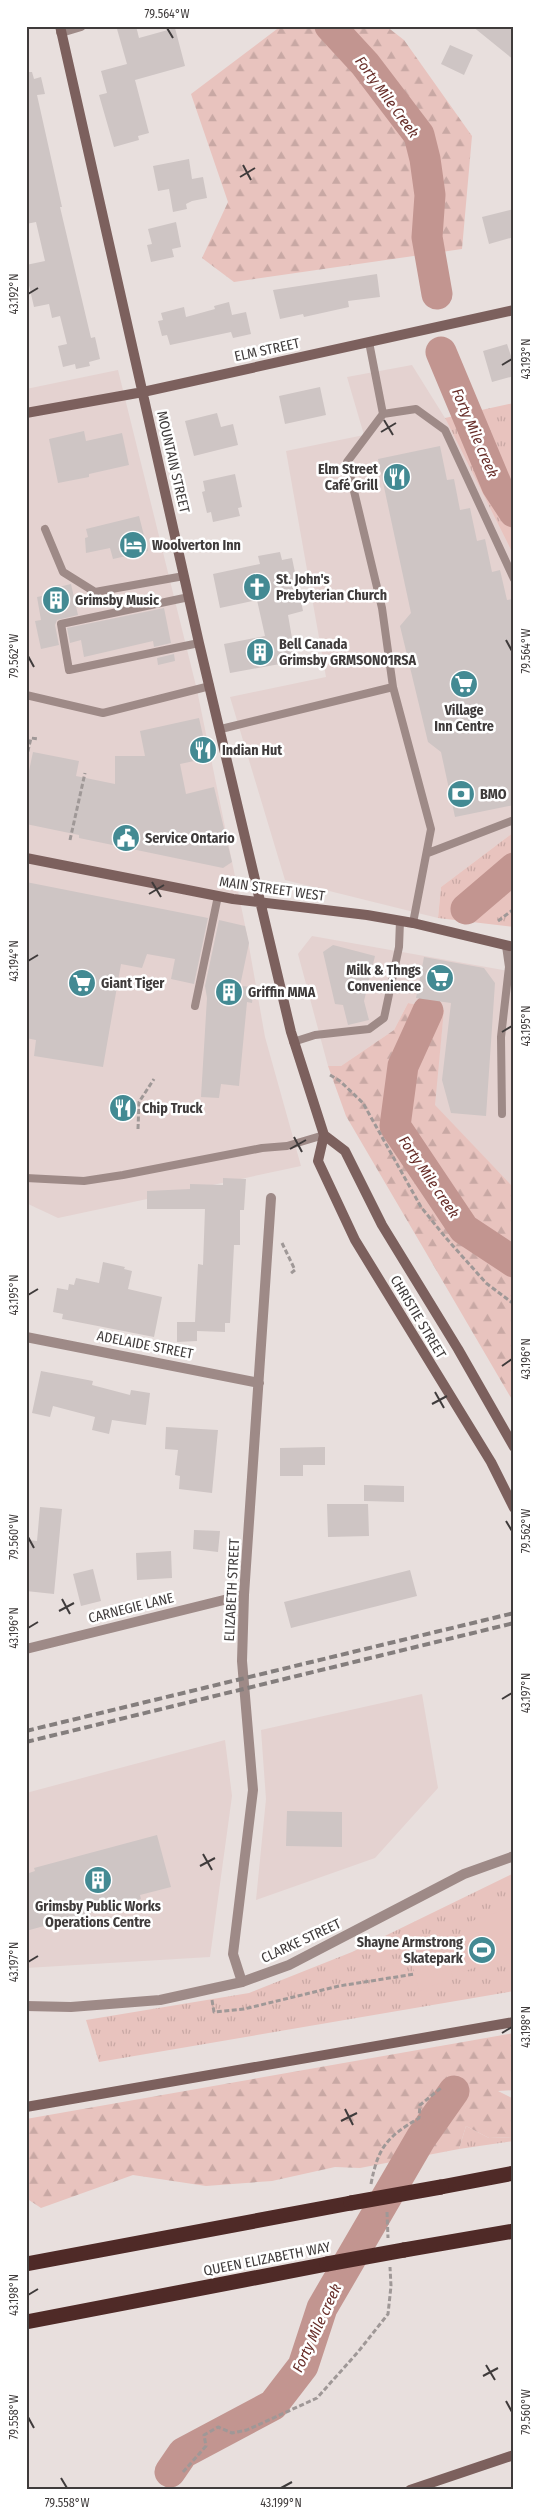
<svg xmlns="http://www.w3.org/2000/svg" width="540" height="2516" viewBox="0 0 540 2516" font-family="'Fira Sans Condensed',sans-serif">
	<defs>
		<pattern id="grass-tufts" width="24" height="20" patternUnits="userSpaceOnUse" patternTransform="scale(1.25)"><rect width="24" height="20" fill="#e8c3be"/><path d="M3 7l-1-3M5 7V3M7 7l1-3M15 17l-1-3M17 17v-4M19 17l1-3" fill="none" stroke="#c8a8a4"/></pattern>
		<pattern id="forest-firs" width="22" height="20" patternUnits="userSpaceOnUse" patternTransform="scale(1.25)"><rect width="22" height="20" fill="#e8c3be"/><path d="M5 1l3.5 6h-7zM16 11l3.5 6h-7z" fill="#c8a8a4"/></pattern>
	</defs>
	<rect width="100%" height="100%" fill="#e8dfdd"/>
	<path fill="#e4d2d0" d="M412 365 445 418 514 556V832L441 887 438 918 285 880 230 697 326 677 286 451 364 435 347 377Z
		M118 370 197 690 247 935 265 1037 301 1166 58 1218 26 1203V389Z
		M312 936 514 972V1188L434 1105 444 1010 408 1003 394 1030 341 1066H328L298 954Z
		M422 1694 438 1788 375 1858 256 1900 266 1799 261 1730Z
		M225 1740 232 1796 210 1957 26 1968V1793Z"/>
	<path fill="url(#grass-tufts)" d="M514 403V556L445 418Z
		M514 832V927L438 918 441 887Z
		M514 1873V1991L99 2062 86 2020 249 1993 352 1952Z
		M466 2126 489 2138 514 2137V2141L459 2149Z"/>
	<path fill="url(#forest-firs)" d="M281 26H386L404 40 472 136 462 249 234 282 202 258 228 202 191 94Z
		M408 1003 444 1010 435 1105 514 1188V1403L346 1116 328 1066H341L394 1030Z
		M514 2033V2090L498 2091 514 2099V2137L489 2138 466 2126 459 2149 360 2168 335 2167 272 2181 206 2186 133 2175 41 2208 26 2198V2119Z"/>
	<path fill="#e8c3be" d="M514 1906V1952L463 1972 460 1967H450L453 1978 419 1991 411 1958 434 1947 446 1956 472 1921Z"/>
	<g fill="none" stroke-linecap="round" stroke-linejoin="round">
		<path stroke="#c29590" stroke-width="31" d="M330 26 365 64 419 135 425 159 430 195 427 237 437 294
			M441 352 497 486 514 512
			M466 909 514 868
			M428 1011 403 1066 395 1126 464 1229 514 1262
			M170 2472 183 2453 273 2405 303 2366 322 2308 421 2138 454 2091"/>
	</g>
	<path fill="#cec5c4" d="M126 26H136L139 38 175 28 185 66 135 80 149 133 138 136 139 140 114 147 99 95 107 93 101 71 127 64 117 29Z
		M472 26H507L514 32V60Z
		M450 45 473 55 464 75 441 64Z
		M26 72H32L34 79 41 77 45 94 37 95 62 207H60L91 338 95 337 100 359 89 362 90 366 76 369 75 364 63 367 58 346 67 344 60 316 52 318 49 304 34 307 28 281H26V265L45 261 36 222 26 224Z
		M189 159 192 179 203 177 207 198 192 201 186 204 187 209 173 212 169 189 158 191 153 166Z
		M514 209V237L489 244 482 217Z
		M176 222 181 247 172 249 174 257 151 262 147 245 152 244 148 229Z
		M377 274 380 297 348 301 349 307 304 317 303 314 280 319 273 290Z
		M229 302 232 315 246 312 251 334 233 338 231 332 170 345 167 335 162 336 158 321 163 320 161 313 184 307 186 317 215 309 214 306Z
		M507 344 514 365V376L492 382 483 351Z
		M320 387 326 415 285 424 279 396Z
		M217 413 221 427 233 424 238 445 194 456 185 421Z
		M84 431 86 441 122 433 129 465 89 474V477L58 483 49 439Z
		M440 446 447 480 454 479 460 510 470 508 477 541 485 539 492 572 500 570 507 600 514 599V805L455 817 441 752 428 742 400 626 411 613 378 459Z
		M235 474 242 507 238 508 240 516 213 522 211 512 207 513 202 492 205 491 203 481Z
		M139 516 148 551 113 559 110 548 86 553 85 538 88 537 86 529Z
		M280 552 282 560 292 558 303 611 288 615 296 661 230 673 224 644 265 636 257 600 220 608 213 574 260 564 258 556Z
		M71 584 78 615 57 620 55 625 59 645 41 649 35 621 41 620 37 597 47 595 46 590Z
		M164 608 171 643 154 647 153 641 84 657 81 640 70 643 67 628Z
		M174 654 175 661 158 665 157 658Z
		M199 718 208 758 180 764 186 794 214 787 232 862 223 868 79 838V835L26 824V785L33 752 79 761 76 776 115 784V756H145L140 731Z
		M26 882 208 918 194 984 171 979 175 959 147 954 142 968 121 964 103 1067 34 1056 36 1040 26 1038Z
		M219 920 245 926 249 943 240 986 254 987 252 1003 247 1002 239 1086 221 1084 219 1098 201 1097 207 998 205 986Z
		M333 945 375 956 364 1001 369 1020 348 1025 343 1005 335 1004 323 952Z
		M424 957 484 968 495 983 486 1116 451 1113 442 1080 451 1003 416 998Z
		M223 1178 246 1179 244 1210H240V1245H234L230 1323H225V1332L197 1331V1341L177 1342V1322H195L198 1264 203 1265 205 1209H147V1191L190 1189V1184L223 1185Z
		M103 1262 125 1267 124 1269 132 1271 128 1289 162 1297 154 1337 62 1319 63 1314 53 1312 57 1288 68 1290 69 1284 74 1285 76 1278 99 1283Z
		M41 1371 93 1381 92 1385 130 1395 131 1390 150 1393 146 1425 112 1420 109 1434 92 1430 95 1417 53 1406 50 1417 32 1413Z
		M166 1427 218 1430 212 1493 179 1489 180 1476 175 1475 178 1450 165 1449Z
		M325 1447V1465H303V1476H280V1448Z
		M364 1485 404 1486V1502L364 1501Z
		M327 1504H368L369 1536 328 1537Z
		M40 1507 62 1509 54 1594 26 1591 28 1540 37 1541Z
		M194 1530 220 1531 218 1552 193 1549Z
		M171 1551 172 1578 137 1580 136 1553Z
		M93 1569 101 1601 81 1606 73 1574Z
		M410 1570 417 1596 291 1628 284 1602Z
		M287 1811 342 1812V1847L286 1846Z
		M157 1835 171 1887 140 1895 141 1899 26 1931V1874L35 1871 34 1868Z"/>
	<g fill="none" stroke-linecap="round" stroke-linejoin="round">
		<path stroke="#9f9897" stroke-width="3" stroke-dasharray="5 2.5" stroke-linecap="butt" d="M26 759 31 738 38 739
			M70 840 85 773
			M498 921 514 909
			M330 1075 340 1081 363 1103 421 1207 446 1238 486 1283 514 1304
			M138 1129 139 1102 154 1079
			M282 1243 295 1270 290 1274
			M212 2000 214 2012 244 2009 339 1986 415 1974
			M371 2184C378 2147 387 2137 419 2118L420 2105 441 2088
			M387 2212 388 2238
			M183 2472 206 2446 204 2435 218 2427 232 2433 247 2430 317 2398 358 2352 388 2314 391 2286 390 2267"/>
		<path stroke="#9e8a87" stroke-width="8" d="M369 342 383 414 347 462 382 608 393 687 431 829 413 923
			M383 414 416 409 445 430 514 579
			M45 529 63 572 95 592 184 576
			M189 597 61 624 69 670 199 643
			M26 695 103 713 210 686
			M221 729 393 687
			M428 853 514 820
			M195 1006 218 896
			M293 1042 315 1035 369 1029 384 1018 399 947 400 921
			M502 1114 501 1037 509 967 506 946
			M26 1178 84 1181 123 1175 262 1148 287 1146 324 1135"/>
		<path stroke="#9e8a87" stroke-width="10" d="M61 32 81 26
			M26 1337 259 1383
			M26 1649 244 1595
			M242 1982 233 1954 253 1790 242 1661 244 1595 271 1198"/>
		<path stroke="#9e8a87" stroke-width="10" d="M26 2006 71 2007 160 2000 242 1982 289 1965 464 1874 514 1856"/>
		<path stroke="#7c605d" stroke-width="10" d="M60 26 199 643 291 1032 324 1135 318 1161 355 1240 491 1462 514 1508
			M26 413 143 392 514 310
			M26 858 233 899 367 915 413 923 514 947
			M324 1135 345 1151 382 1225 458 1349 514 1447
			M26 2107 514 2022
			M410 2490 514 2455"/>
		<path stroke="#4f2a27" stroke-width="15" d="M441 2187 514 2173
			M404 2250 514 2231
			M26 2264 351 2203
			M26 2322 327 2264"/>
		<path stroke="#847e7d" stroke-width="4" stroke-dasharray="8 4" stroke-linecap="butt" d="M26 1731 514 1613
			M26 1742 514 1623"/>
		<path stroke="#4f2a27" stroke-width="15" d="M351 2203 441 2187
			M327 2264 404 2250"/>
	</g>
	<path fill="none" stroke="#3f3b3b" stroke-width="2" d="M167 28 173 38M243 165 251 180M240 177 255 168M28 294 38 288M502 365 512 359M384 420 393 435M381 432 396 423M506 640 512 651M28 656 34 667M152 882 161 897M149 894 164 885M28 961 38 955M502 1032 512 1026M294 1137 302 1152M290 1149 306 1140M28 1295 38 1289M502 1366 512 1359M435 1392 444 1408M432 1404 447 1396M506 1521 512 1531M28 1537 34 1548M62 1599 70 1614M59 1611 74 1603M28 1628 38 1622M502 1699 512 1693M203 1854 212 1870M200 1866 215 1858M28 1962 38 1956M502 2033 512 2027M345 2109 353 2125M341 2121 357 2113M28 2295 38 2289M486 2365 495 2380M483 2376 498 2368M506 2401 512 2412M28 2417 34 2428M61 2478 67 2488M281 2488 292 2482"/>
	<defs>
		<g id="restaurant-disc" transform="scale(1.4375)"><circle r="9.5" fill="#438a93" stroke="#fff"/><path d="M-5-6h1v4h1v-4h1v4h1v-4h1v5L-1.5 .5V6h-2V.5L-5-1ZM5-6V6H3V1.5H1.5Q1.5-4 5-6Z" fill="#fff"/></g>
		<g id="hotel-disc" transform="scale(1.4375)"><circle r="9.5" fill="#438a93" stroke="#fff"/><path d="M-6-4.5h1.5V1H6V5H4.5V3h-9V5H-6ZM-4 0a1.8 1.8 0 1 1 3.6 0ZM.5 0V-2.5h3Q6-2.5 6 0Z" fill="#fff"/></g>
		<g id="church-disc" transform="scale(1.4375)"><circle r="9.5" fill="#438a93" stroke="#fff"/><path d="M-1.2-6h2.4v3.5h3.3v2.4h-3.3V6h-2.4V-.1h-3.3v-2.4h3.3Z" fill="#fff"/></g>
		<g id="building-disc" transform="scale(1.4375)"><circle r="9.5" fill="#438a93" stroke="#fff"/><path d="M-4-6H4V6H1V3H-1V6H-4ZM-2.5-4.3h1.7v1.8h-1.7ZM.8-4.3h1.7v1.8H.8ZM-2.5-1h1.7V.8h-1.7ZM.8-1h1.7V.8H.8Z" fill="#fff"/></g>
		<g id="supermarket-disc" transform="scale(1.4375)"><circle r="9.5" fill="#438a93" stroke="#fff"/><path d="M-6-5.5h2.5l.6 2H6L4.5 2H-2.5L-4.4-4H-6ZM-1.5 3.2a1.3 1.3 0 1 0 .1 0ZM3 3.2a1.3 1.3 0 1 0 .1 0Z" fill="#fff"/></g>
		<g id="bank-disc" transform="scale(1.4375)"><circle r="9.5" fill="#438a93" stroke="#fff"/><path d="M-6-4H6V4H-6ZM0-2.3a2.3 2.3 0 1 0 0 4.6a2.3 2.3 0 1 0 0-4.6Z" fill="#fff"/></g>
		<g id="civic-disc" transform="scale(1.4375)"><circle r="9.5" fill="#438a93" stroke="#fff"/><path d="M-.6-6.5H3V-4.5H.6V-3L4-1V1h2V6H-6V1h2V-1L-.6-3ZM-1.2 2.5V6h2.4V2.5Z" fill="#fff"/></g>
		<g id="stadium-disc" transform="scale(1.4375)"><circle r="9.5" fill="#438a93" stroke="#fff"/><path d="M0-5a6.5 5 0 1 0 0 10a6.5 5 0 1 0 0-10ZM-3.5-1.8h7v3.6h-7Z" fill="#fff"/></g>
	</defs>
	<g fill-rule="evenodd">
		<use href="#restaurant-disc" x="397" y="477"/>
		<use href="#hotel-disc" x="133" y="545"/>
		<use href="#church-disc" x="257" y="587"/>
		<use href="#building-disc" x="56" y="600"/>
		<use href="#building-disc" x="260" y="652"/>
		<use href="#supermarket-disc" x="464" y="684"/>
		<use href="#restaurant-disc" x="203" y="750"/>
		<use href="#bank-disc" x="461" y="794"/>
		<use href="#civic-disc" x="126" y="838"/>
		<use href="#supermarket-disc" x="440" y="978"/>
		<use href="#supermarket-disc" x="82" y="983"/>
		<use href="#building-disc" x="229" y="992"/>
		<use href="#restaurant-disc" x="123" y="1108"/>
		<use href="#building-disc" x="98" y="1880"/>
		<use href="#stadium-disc" x="482" y="1950"/>
	</g>
	<g text-anchor="middle" dominant-baseline="central" stroke-width="5" stroke-linejoin="round" paint-order="stroke">
		<g font-size="14" fill="#3f3b3b" stroke="#fff">
			<text transform="translate(267 350) rotate(-12)">ELM STREET</text>
			<text transform="translate(173 462) rotate(77)">MOUNTAIN STREET</text>
			<text transform="translate(272 889) rotate(8)">MAIN STREET WEST</text>
			<text transform="translate(418 1317) rotate(59)">CHRISTIE STREET</text>
			<text transform="translate(145 1345) rotate(11)">ADELAIDE STREET</text>
			<text transform="translate(232 1590) rotate(-87)">ELIZABETH STREET</text>
			<text transform="translate(131 1608) rotate(-14)">CARNEGIE LANE</text>
			<text transform="translate(301 1941) rotate(-25)">CLARKE STREET</text>
			<text transform="translate(267 2259) rotate(-11)">QUEEN ELIZABETH WAY</text>
		</g>
		<g font-size="14" font-weight="bold" fill="#3f3b3b" stroke="#fff" text-anchor="start">
			<text x="378" y="469" text-anchor="end">Elm Street<tspan x="378" dy="16">Café Grill</tspan></text>
			<text x="152" y="545">Woolverton Inn</text>
			<text x="276" y="579">St. John's<tspan x="276" dy="16">Prebyterian Church</tspan></text>
			<text x="75" y="600">Grimsby Music</text>
			<text x="279" y="644">Bell Canada<tspan x="279" dy="16">Grimsby GRMSON01RSA</tspan></text>
			<text x="464" y="710" text-anchor="middle">Village<tspan x="464" dy="16">Inn Centre</tspan></text>
			<text x="222" y="750">Indian Hut</text>
			<text x="480" y="794">BMO</text>
			<text x="145" y="838">Service Ontario</text>
			<text x="421" y="970" text-anchor="end">Milk &amp; Thngs<tspan x="421" dy="16">Convenience</tspan></text>
			<text x="101" y="983">Giant Tiger</text>
			<text x="248" y="992">Griffin MMA</text>
			<text x="142" y="1108">Chip Truck</text>
			<text x="98" y="1906" text-anchor="middle">Grimsby Public Works<tspan x="98" dy="16">Operations Centre</tspan></text>
			<text x="463" y="1942" text-anchor="end">Shayne Armstrong<tspan x="463" dy="16">Skatepark</tspan></text>
		</g>
		<g font-size="15" font-style="italic" fill="#682e29" stroke="#fff">
			<text transform="translate(387 97) rotate(54)">Forty Mile Creek</text>
			<text transform="translate(475 433) rotate(67)">Forty Mile creek</text>
			<text transform="translate(429 1177) rotate(56)">Forty Mile creek</text>
			<text transform="translate(317 2328) rotate(-65)">Forty Mile creek</text>
		</g>
	</g>
	<rect width="540" height="2516" fill="none" stroke="#ffffff" stroke-width="55"/>
	<rect x="28" y="28" width="484" height="2460" fill="none" stroke="#3f3b3b" stroke-width="2"/>
	<g font-size="12" text-anchor="middle" fill="#3f3b3b">
		<text x="167" y="18">79.564°W</text>
		<text transform="translate(14 294) rotate(-90)" y="4">43.192°N</text>
		<text transform="translate(526 359) rotate(-90)" y="4">43.193°N</text>
		<text transform="translate(526 651) rotate(-90)" y="4">79.564°W</text>
		<text transform="translate(14 656) rotate(-90)" y="4">79.562°W</text>
		<text transform="translate(14 961) rotate(-90)" y="4">43.194°N</text>
		<text transform="translate(526 1026) rotate(-90)" y="4">43.195°N</text>
		<text transform="translate(14 1295) rotate(-90)" y="4">43.195°N</text>
		<text transform="translate(526 1359) rotate(-90)" y="4">43.196°N</text>
		<text transform="translate(526 1531) rotate(-90)" y="4">79.562°W</text>
		<text transform="translate(14 1537) rotate(-90)" y="4">79.560°W</text>
		<text transform="translate(14 1628) rotate(-90)" y="4">43.196°N</text>
		<text transform="translate(526 1693) rotate(-90)" y="4">43.197°N</text>
		<text transform="translate(14 1962) rotate(-90)" y="4">43.197°N</text>
		<text transform="translate(526 2027) rotate(-90)" y="4">43.198°N</text>
		<text transform="translate(14 2295) rotate(-90)" y="4">43.198°N</text>
		<text transform="translate(526 2412) rotate(-90)" y="4">79.560°W</text>
		<text transform="translate(14 2417) rotate(-90)" y="4">79.558°W</text>
		<text x="67" y="2507">79.558°W</text>
		<text x="281" y="2507">43.199°N</text>
	</g>
</svg>
